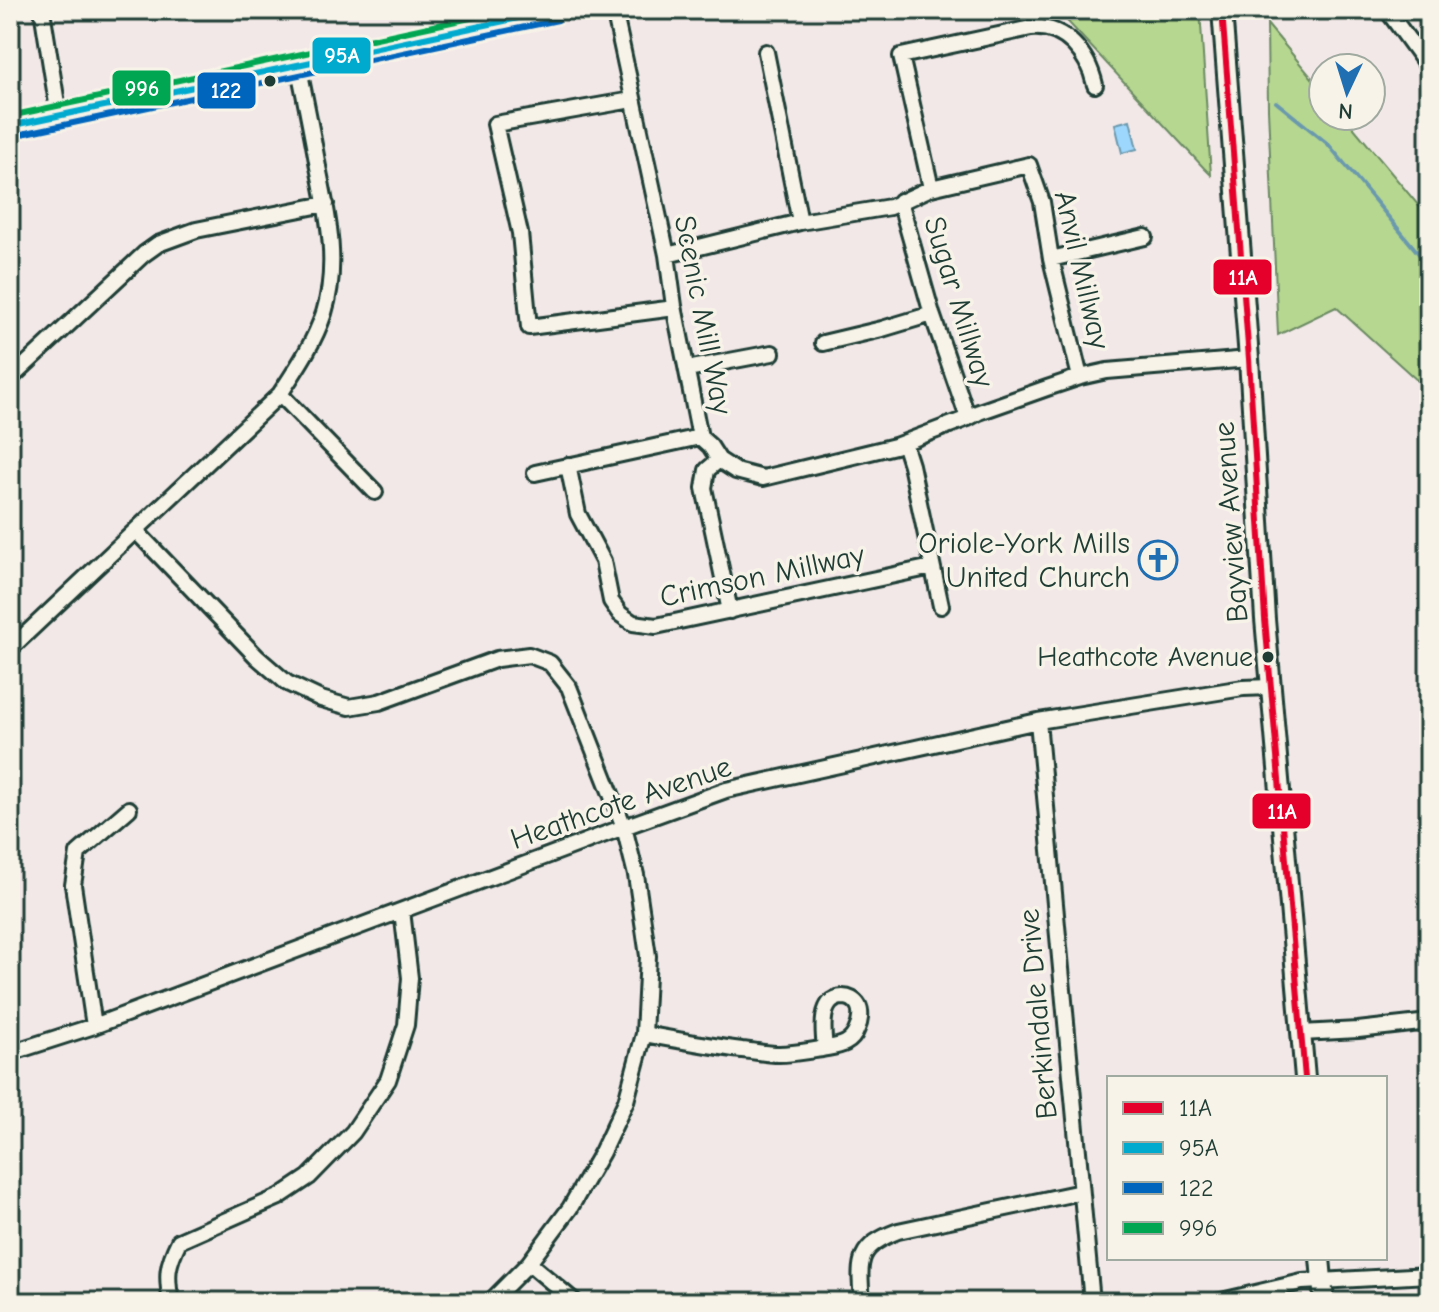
<svg xmlns="http://www.w3.org/2000/svg" width="1439" height="1312" viewBox="0 0 1439 1312" font-family="'Comic Neue',sans-serif">
	<rect width="100%" height="100%" fill="#f3e8e8"/>
	<filter id="ink" filterUnits="userSpaceOnUse"><feTurbulence type="fractalNoise" baseFrequency=".0125" numOctaves="2"/><feDisplacementMap in="SourceGraphic" scale="16" xChannelSelector="R" yChannelSelector="G"/><feConvolveMatrix kernelMatrix="1 2 1 2 8 2 1 2 1" color-interpolation-filters="sRGB"/></filter>
	<g filter="url(#ink)">
		<path fill="#b6d790" stroke="#6a8a62" stroke-width="2" d="M1057 10H1200L1211 175 1204 168Z
			M1267 24 1323 91V116H1344L1429 218V391L1336 307 1278 335 1268 109Z"/>
		<path fill="#9dd7fd" stroke="#6b99ad" stroke-width="2" d="M1130 120 1137 149 1122 153 1115 124Z"/>
		<g fill="none" stroke-linecap="round" stroke-linejoin="round">
			<path stroke="#6b99ad" stroke-width="4" d="M1276 102 1328 144 1429 266"/>
			<g stroke="#1f3d34" stroke-width="20">
				<path id="minor" d="M42 10 59 116
					M614 10 667 255 674 306 700 437 710 446 719 460 736 471 763 478 895 446 968 418 979 412 1047 388 1080 377 1107 371 1249 359
					M1387 10 1429 68
					M766 52 800 222
					M632 100 495 124 520 233 529 327 667 309 674 306
					M931 188 901 56 1031 28C1065 25 1088 54 1095 85
					M900 201 932 314 968 418
					M667 255 800 222 890 207 931 188 1029 165 1042 202 1051 259 1080 377
					M1051 259 1145 237
					M823 343 882 329 932 314
					M687 369 772 353
					M10 379 144 254 158 244 196 230 326 204
					M280 394 375 492
					M904 443 911 465 941 606
					M719 460 707 470 704 488 730 611
					M568 465 578 514 603 561 611 601 620 614 633 623 656 626 932 567
					M535 473 700 437
					M136 531 257 657 287 683 321 699 349 707 379 702 497 659 529 655 550 663 569 687 624 827 636 875 648 956 644 1034 626 1101 602 1152 570 1208 529 1263 490 1302
					M10 649 280 394C297 368 314 343 324 313 339 264 328 216 318 167 312 133 305 98 298 64
					M1038 721 1092 1302
					M94 1026 73 885 78 853 129 809
					M1301 1033 1358 1030 1429 1022
					M644 1034C677 1040 709 1046 742 1050 754 1051 767 1054 779 1054 793 1054 808 1051 822 1049 837 1046 851 1046 857 1029 860 1023 862 1012 858 1005 855 1000 849 997 843 997 819 998 823 1031 825 1048
					M10 1053 94 1026 624 827 726 790 1038 721 1243 688 1271 687
					M529 1263 575 1302
					M171 1302C166 1275 167 1265 179 1241L279 1197 309 1177 353 1132 388 1080 406 1025 410 978 402 911
					M862 1302C859 1261 856 1247 898 1231L1081 1192
					M1217 1302 1302 1282 1429 1275"/>
			</g>
			<g stroke="#1f3d34" stroke-width="24">
				<path id="major" d="M1222 10 1249 359 1265 619 1305 1078
					M10 126 556 10
					M1320 1258 1324 1302"/>
			</g>
			<use href="#minor" stroke="#f7f3e8" stroke-width="14"/>
			<use href="#major" stroke="#f7f3e8" stroke-width="18"/>
			<g stroke="#f7f3e8" stroke-width="12">
				<path id="bus-1" d="M1222 10 1249 359 1265 619 1305 1078"/>
			</g>
			<g stroke="#f7f3e8" stroke-width="12">
				<path id="bus-2" d="M10 126 556 10"/>
			</g>
			<g stroke="#f7f3e8" stroke-width="12">
				<path id="bus-3" d="M12 136 558 20"/>
			</g>
			<g stroke="#f7f3e8" stroke-width="12">
				<path id="bus-4" d="M10 116 508 10"/>
			</g>
			<use href="#bus-1" stroke="#e4002b" stroke-width="6"/>
			<use href="#bus-2" stroke="#00a9ce" stroke-width="6"/>
			<use href="#bus-3" stroke="#0065bd" stroke-width="6"/>
			<use href="#bus-4" stroke="#00a651" stroke-width="6"/>
		</g>
	</g>
	<defs>
		<g id="church-ring" transform="scale(2)"><circle r="9.5" fill="#f7f3e8" stroke="#1f6fb2" stroke-width="1.5"/><path d="M-1.2-6h2.4v3.5h3.3v2.4h-3.3V6h-2.4V-.1h-3.3v-2.4h3.3Z" fill="#1f6fb2"/></g>
	</defs>
	<g fill-rule="evenodd">
		<use href="#church-ring" x="1158" y="560"/>
	</g>
	<g fill="#1f3d34" stroke="#f7f3e8" stroke-width="3">
		<circle cx="270" cy="81" r="7"/>
		<circle cx="1268" cy="657" r="7"/>
	</g>
	<g text-anchor="middle" dominant-baseline="central" stroke-width="7" stroke-linejoin="round" paint-order="stroke">
		<g font-size="28" fill="#1f3d34" stroke="#f7f3e8" text-anchor="end">
			<text x="1253" y="657">Heathcote Avenue</text>
		</g>
		<g font-size="30" fill="#1f3d34" stroke="#f7f3e8">
			<text transform="translate(1082 270) rotate(77)">Anvil Millway</text>
			<text transform="translate(959 302) rotate(73)">Sugar Millway</text>
			<text transform="translate(703 315) rotate(79)">Scenic Mill Way</text>
			<text transform="translate(1231 522) rotate(-94)">Bayview Avenue</text>
			<text transform="translate(762 576) rotate(-12)">Crimson Millway</text>
			<text transform="translate(621 803) rotate(-19)">Heathcote Avenue</text>
			<text transform="translate(1038 1014) rotate(-95)">Berkindale Drive</text>
		</g>
		<g font-size="30" fill="#1f3d34" stroke="#f7f3e8" text-anchor="end">
			<text x="1130" y="543">Oriole-York Mills<tspan x="1130" dy="34">United Church</tspan></text>
		</g>
	</g>
	<g stroke="#f7f3e8" stroke-width="3">
		<rect x="311" y="36" width="61" height="39" rx="8" fill="#00a9ce"/>
		<rect x="111" y="69" width="61" height="38" rx="8" fill="#00a651"/>
		<rect x="196" y="71" width="61" height="39" rx="8" fill="#0065bd"/>
		<rect x="1212" y="258" width="61" height="38" rx="8" fill="#e4002b"/>
		<rect x="1251" y="792" width="61" height="38" rx="8" fill="#e4002b"/>
	</g>
	<g font-size="22" text-anchor="middle" font-weight="bold" fill="#fff">
		<text x="342" y="63">95A</text>
		<text x="142" y="96">996</text>
		<text x="226" y="98">122</text>
		<text x="1243" y="285">11A</text>
		<text x="1282" y="819">11A</text>
	</g>
	<rect width="1439" height="1312" fill="none" stroke="#f7f3e8" stroke-width="40"/>
	<rect x="20" y="20" width="1399" height="1272" fill="none" stroke="#1f3d34" stroke-width="3" filter="url(#ink)"/>
	<rect x="1107" y="1076" width="280" height="184" fill="#f7f3e8" stroke="#a1aaa0" stroke-width="2"/>
	<rect x="1123" y="1102" width="40" height="12" fill="#e4002b" stroke="#a1aaa0" stroke-width="2"/>
	<text x="1179" y="1116" font-size="24" fill="#1f3d34">11A</text>
	<rect x="1123" y="1142" width="40" height="12" fill="#00a9ce" stroke="#a1aaa0" stroke-width="2"/>
	<text x="1179" y="1156" font-size="24" fill="#1f3d34">95A</text>
	<rect x="1123" y="1182" width="40" height="12" fill="#0065bd" stroke="#a1aaa0" stroke-width="2"/>
	<text x="1179" y="1196" font-size="24" fill="#1f3d34">122</text>
	<rect x="1123" y="1222" width="40" height="12" fill="#00a651" stroke="#a1aaa0" stroke-width="2"/>
	<text x="1179" y="1236" font-size="24" fill="#1f3d34">996</text>
	<g transform="translate(1347 92) rotate(184)"><circle r="38" fill="#f7f3e8" stroke="#a1aaa0" stroke-width="2"/>
	<path d="M0-6L14 30L0 20L-14 30Z" fill="#1f6fb2"/>
	<text y="-12" font-size="22" font-weight="bold" text-anchor="middle" fill="#1f3d34">N</text>
	</g>
</svg>
